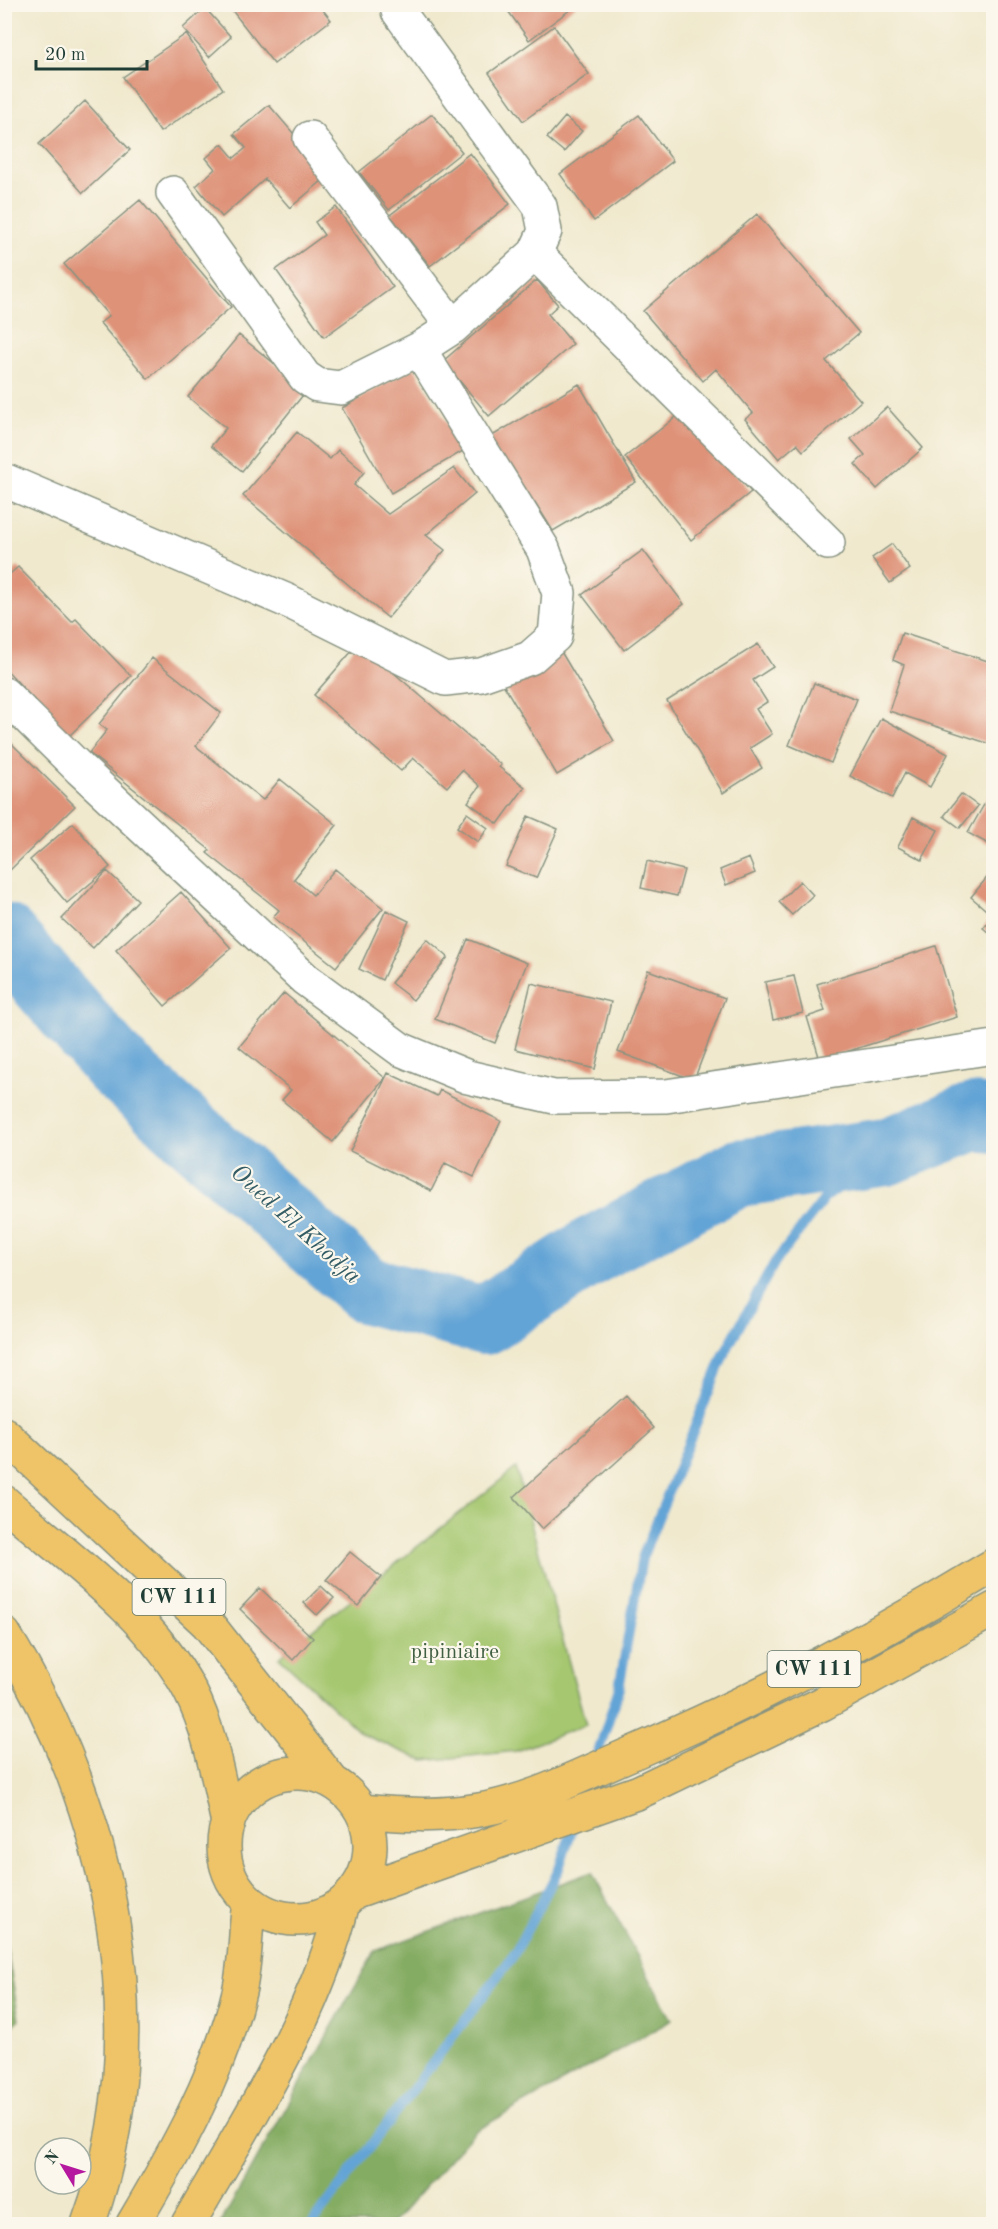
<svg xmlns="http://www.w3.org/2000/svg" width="998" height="2229" viewBox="0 0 998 2229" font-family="'Old Standard TT',serif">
	<rect width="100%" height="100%" fill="#fbf7ec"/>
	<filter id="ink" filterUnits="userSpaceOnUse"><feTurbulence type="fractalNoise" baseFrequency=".0167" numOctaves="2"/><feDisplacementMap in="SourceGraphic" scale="12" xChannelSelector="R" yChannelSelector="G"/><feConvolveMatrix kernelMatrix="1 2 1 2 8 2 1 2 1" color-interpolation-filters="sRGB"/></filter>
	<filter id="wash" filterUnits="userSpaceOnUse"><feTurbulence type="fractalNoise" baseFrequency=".008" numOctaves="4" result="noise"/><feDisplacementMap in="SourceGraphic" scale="24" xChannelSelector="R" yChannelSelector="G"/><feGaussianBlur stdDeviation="1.35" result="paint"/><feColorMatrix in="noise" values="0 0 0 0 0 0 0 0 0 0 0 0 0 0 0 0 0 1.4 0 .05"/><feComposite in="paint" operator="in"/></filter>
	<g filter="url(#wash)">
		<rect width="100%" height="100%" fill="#f0e9ce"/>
		<path fill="#a6c770" stroke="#628252" stroke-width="1.5" d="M516 1468 586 1725 516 1751 424 1761 362 1734 279 1657Z"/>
		<path fill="#84ac62" stroke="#52744b" stroke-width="1.5" d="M592 1872 672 2020 475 2131 392 2224H220L375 1951Z
			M4 1933 19 2020 5 2032H4Z"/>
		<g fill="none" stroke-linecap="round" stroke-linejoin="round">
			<path stroke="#63a4d6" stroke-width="10" d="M595 1762 619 1688 642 1558 724 1354 775 1262 825 1198 886 1152
				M312 2224 513 1956 558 1871 589 1780"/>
			<path stroke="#63a4d6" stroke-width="68" d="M4 937 116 1066 367 1290 484 1321 594 1249 739 1173 886 1152 973 1117 994 1119"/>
		</g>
		<g id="blocks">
			<path fill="#de9278" d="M227 4H318L331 20 274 64Z
				M503 4H578L529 40Z
				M205 8 231 37 209 57 183 28Z
				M554 26 589 74 523 121 489 73Z
				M186 34 223 89 160 132 123 77Z
				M85 101 130 150 83 193 39 144Z
				M269 105 329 175 290 208 265 179 222 217 196 186 215 169 206 158 222 144 234 158 246 148 234 134Z
				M432 114 462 152 389 210 359 172Z
				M639 115 673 161 594 221 560 174Z
				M565 117 582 131 564 152 547 138Z
				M470 153 510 204 430 266 390 215Z
				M140 200 231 307 148 379 100 323 109 316 64 264Z
				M336 207 393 287 324 337 276 270 324 235 315 222Z
				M757 214 859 333 826 361 861 401 803 451 797 444 779 459 745 419 753 413 716 369 703 381 643 311Z
				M537 280 558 305 548 314 573 344 489 416 443 361Z
				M239 335 307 390 242 471 211 446 226 428 188 397Z
				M414 367 463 451 391 493 342 408Z
				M579 384 636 482 553 531 535 502 527 507 487 439Z
				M887 407 923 448 877 489 855 464 865 455 851 439Z
				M685 410 751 492 691 540 625 457Z
				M297 432 330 459 338 450 364 472 354 485 388 514 454 468 475 494 426 535 445 550 388 618 243 496Z
				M892 544 910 569 890 583 872 558Z
				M643 550 684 604 624 650 582 595Z
				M18 567 72 622 76 619 131 676 68 737 4 667V579Z
				M902 633 994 663 993 745 889 711 904 665 893 660Z
				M359 643 501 765 499 767 525 787 498 824 468 802 480 786 462 770 447 787 413 758 401 771 314 695Z
				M758 644 773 667 753 680 767 702 756 709 772 734 750 748 762 768 723 793 667 701Z
				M560 650 614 741 557 775 503 684Z
				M152 658 221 713 196 746 263 800 280 779 337 825 294 879 313 895 335 869 383 908 336 967 273 917 279 910 207 853 210 850 89 753 107 730 99 724Z
				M814 683 857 699 831 763 789 745Z
				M881 718 948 754 930 787 905 773 892 798 850 776Z
				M4 736 75 806 4 876Z
				M994 787V847L968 833Z
				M961 794 978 806 960 828 944 816Z
				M467 813 488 828 478 842 457 827Z
				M528 816 558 829 536 878 506 866Z
				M913 817 938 830 922 860 898 847Z
				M73 823 110 867 67 903 30 860Z
				M749 858 755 873 726 885 720 870Z
				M647 861 684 870 677 896 641 888Z
				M994 869V937L983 928 993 916 971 897Z
				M107 871 138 900 93 948 62 919Z
				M800 881 813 895 792 915 779 902Z
				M181 892 231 948 165 1006 116 950Z
				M386 910 409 921 382 980 359 969Z
				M427 939 448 957 413 1000 391 983Z
				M468 939 527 963 495 1043 435 1019Z
				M936 946 957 1017 820 1060 807 1017 825 1011 817 984Z
				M648 970 725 998 694 1080 618 1052Z
				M794 976 803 1013 773 1020 765 982Z
				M531 983 611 1002 595 1069 515 1049Z
				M284 993 385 1078 333 1142 282 1100 291 1090 239 1047Z
				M388 1073 437 1096 440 1090 501 1121 474 1177 445 1163 431 1191 350 1151Z
				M626 1396 654 1428 542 1529 514 1497Z
				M350 1552 381 1577 358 1606 326 1580Z
				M321 1586 334 1598 317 1615 304 1603Z
				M260 1588 313 1638 293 1660 240 1609Z"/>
		</g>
	</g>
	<g filter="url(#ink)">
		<use href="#blocks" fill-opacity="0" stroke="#889381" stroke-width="1.5"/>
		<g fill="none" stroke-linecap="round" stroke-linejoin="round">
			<g stroke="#889381" stroke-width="36">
				<path id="street" d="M310 138 453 327
					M173 193 305 377 317 385 341 388 419 349 453 327 535 253 545 231 540 206 398 11
					M535 253 828 543
					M4 480 290 602 445 679 481 675 530 658 555 636 559 593 543 549 419 349
					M4 694 80 769 305 979 400 1049 468 1077 554 1097 666 1096 994 1047"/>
			</g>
			<g stroke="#889381" stroke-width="36">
				<path id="highway" d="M4 1434 207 1623 331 1780
					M4 1502C68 1558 150 1614 190 1691 211 1732 218 1778 228 1823
					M4 1634C111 1807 159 2030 88 2224
					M224 1846a73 73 0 1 1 146 0a73 73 0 1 1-146 0Z
					M362 1811C401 1815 440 1817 479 1810 532 1801 579 1776 628 1755 756 1700 875 1638 994 1565
					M353 1893 639 1792 822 1704 994 1609
					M133 2224C176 2151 219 2075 239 1992 246 1963 245 1931 249 1901
					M188 2224C246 2122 315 2019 343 1903"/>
			</g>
			<use href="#street" stroke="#fff" stroke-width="33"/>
			<use href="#highway" stroke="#efc469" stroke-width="33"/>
		</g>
	</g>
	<g text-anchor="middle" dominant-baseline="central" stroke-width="4.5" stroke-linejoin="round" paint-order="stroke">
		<g fill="#fbf7ec" stroke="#61756b" stroke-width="1.5">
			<rect x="132.5" y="1579" width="93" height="36" rx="4.5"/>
			<rect x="767.5" y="1651" width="93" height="36" rx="4.5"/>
		</g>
		<g font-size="21" font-weight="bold" fill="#1f3d34">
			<text x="179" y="1597">CW 111</text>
			<text x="814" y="1669">CW 111</text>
		</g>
		<g font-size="22" fill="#416043" stroke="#fbf7ec">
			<text x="455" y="1652">pipiniaire</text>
		</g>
		<g font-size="24" font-style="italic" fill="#335c65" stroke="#fbf7ec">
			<text transform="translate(295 1225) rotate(42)">Oued El Khodja</text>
		</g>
	</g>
	<rect width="998" height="2229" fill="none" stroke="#fbf7ec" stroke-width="24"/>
	<g transform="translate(63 2166) rotate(308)"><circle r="28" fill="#fbf7ec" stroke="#a3ada2" stroke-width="1.5"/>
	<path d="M0-4.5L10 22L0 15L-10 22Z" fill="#b5179e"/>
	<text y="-9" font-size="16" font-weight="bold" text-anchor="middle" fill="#1f3d34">N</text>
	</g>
	<path d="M36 60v9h111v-9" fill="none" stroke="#1f3d34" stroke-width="3"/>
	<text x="45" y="60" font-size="18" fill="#1f3d34" stroke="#fbf7ec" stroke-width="4.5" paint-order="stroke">20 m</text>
</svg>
